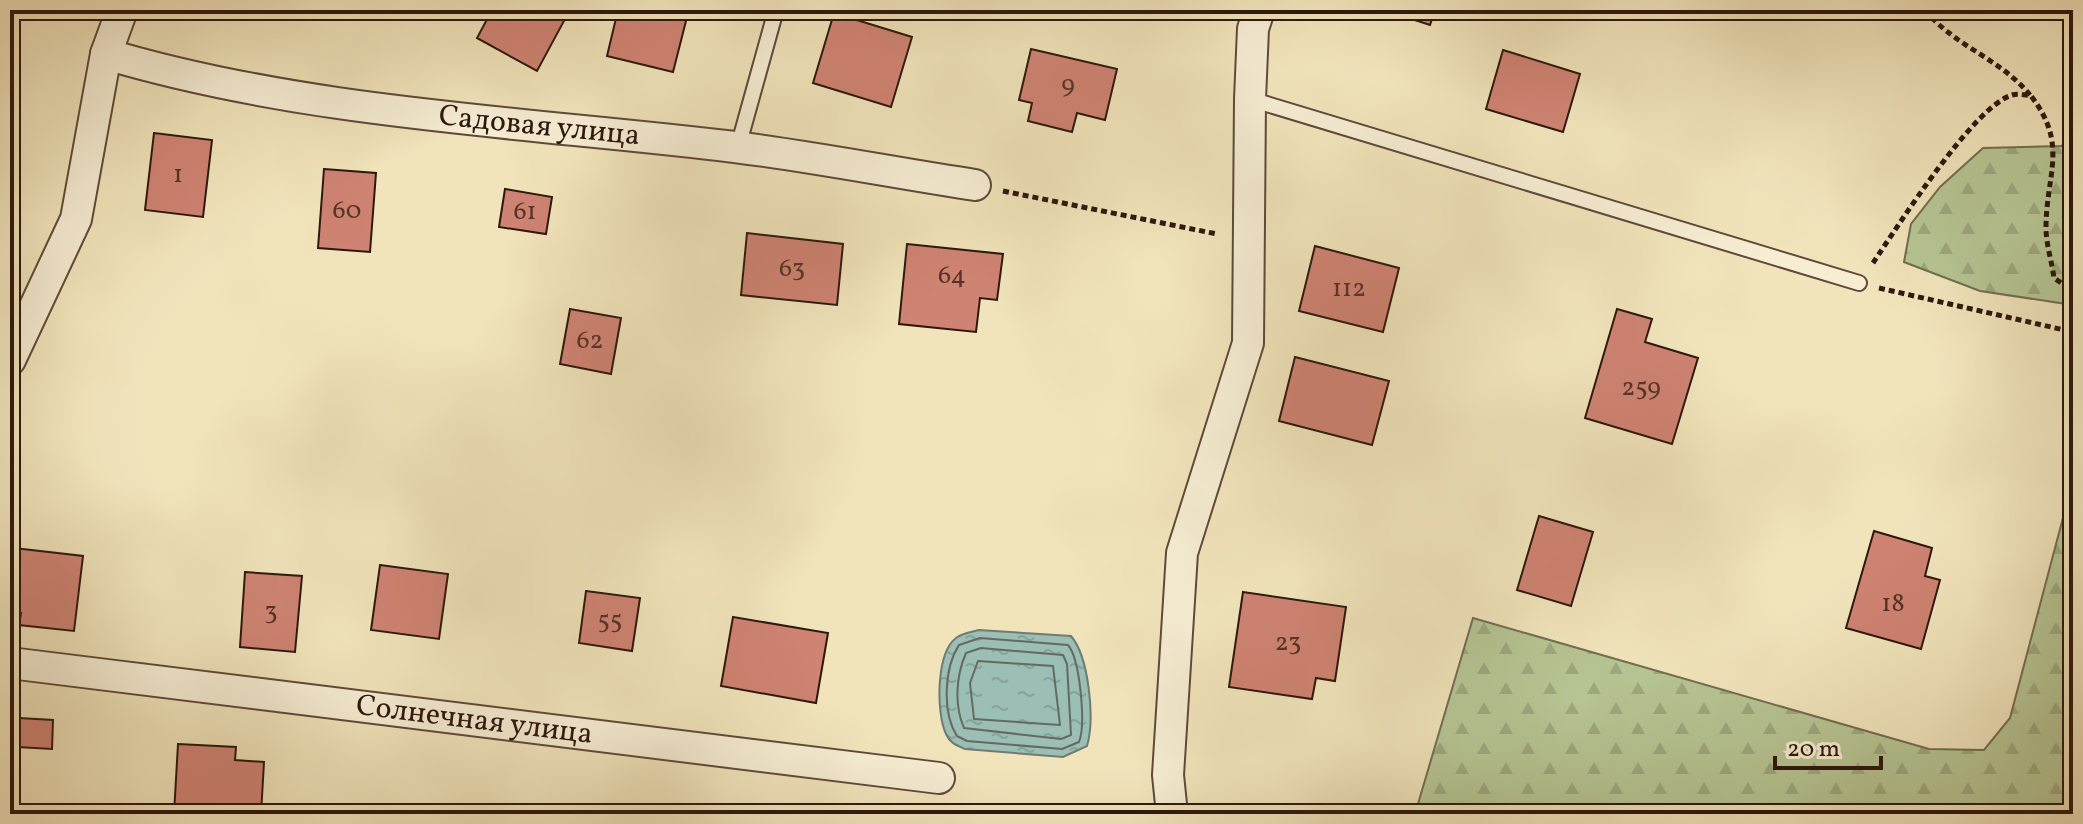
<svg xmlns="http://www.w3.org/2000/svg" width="2083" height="824" viewBox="0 0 2083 824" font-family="Vollkorn,serif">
	<defs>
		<pattern id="forest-firs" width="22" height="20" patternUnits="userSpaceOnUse" patternTransform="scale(2)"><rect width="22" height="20" fill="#b6c593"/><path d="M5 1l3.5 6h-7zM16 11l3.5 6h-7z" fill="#9da87e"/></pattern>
		<pattern id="water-ripples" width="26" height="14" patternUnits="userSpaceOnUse" patternTransform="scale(2)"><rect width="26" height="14" fill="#9bbeb5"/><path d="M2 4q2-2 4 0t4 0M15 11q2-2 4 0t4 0" fill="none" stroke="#86a39a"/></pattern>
	</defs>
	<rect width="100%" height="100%" fill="#f1e4bb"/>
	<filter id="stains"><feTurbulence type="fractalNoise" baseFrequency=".0025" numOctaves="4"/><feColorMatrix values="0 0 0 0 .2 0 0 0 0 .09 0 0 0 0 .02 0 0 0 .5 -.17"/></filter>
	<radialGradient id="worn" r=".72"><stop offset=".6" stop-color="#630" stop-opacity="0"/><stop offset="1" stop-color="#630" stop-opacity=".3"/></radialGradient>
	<path fill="url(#forest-firs)" stroke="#726e51" stroke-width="2" d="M2073 141V305L1980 291 1904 262 1911 224 1940 187 1983 148 2061 146Z
		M2073 480V814H1415L1473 618 1929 749 1984 750 2010 718Z"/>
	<path fill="url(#water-ripples)" stroke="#6f7b73" stroke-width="2" d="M979 630 1071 636C1089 657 1095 719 1087 746L1063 757 965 749C956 745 950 743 946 734 936 713 936 653 956 638 962 633 971 632 979 630Z"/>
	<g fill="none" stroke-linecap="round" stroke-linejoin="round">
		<path stroke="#646a62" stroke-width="2" d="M980 638 1068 645C1080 659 1086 724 1079 742L1062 749 967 741 957 736C942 713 944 668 959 645Z
			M981 648 1063 655 1067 664 1071 735 1061 739 964 728C954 705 956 676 966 653Z
			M978 661 1053 666 1060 725 974 719 970 683Z"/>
	</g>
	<path fill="#cf8373" stroke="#2d170f" stroke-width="2" d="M492 10H548L565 19 537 71 477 38Z
		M618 10H658L687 17 673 72 607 56Z
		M1384 10H1435L1430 25Z
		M834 13 912 37 891 107 813 83Z
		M1031 49 1117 69 1105 120 1077 113 1072 132 1028 121 1032 103 1019 100Z
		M1503 50 1580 74 1563 132 1486 109Z
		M154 133 212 140 203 217 145 210Z
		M324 169 376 173 370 252 318 248Z
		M505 189 552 197 546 234 499 227Z
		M747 233 843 244 837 305 741 295Z
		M907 244 1003 254 997 300 980 298 976 332 899 324Z
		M1315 246 1399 268 1383 332 1299 311Z
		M570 309 621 318 611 374 560 364Z
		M1617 309 1652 319 1645 342 1698 358 1672 444 1585 418Z
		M1295 357 1389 381 1372 445 1279 421Z
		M1539 516 1593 532 1571 606 1517 590Z
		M1874 531 1932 548 1925 576 1940 580 1921 649 1846 628Z
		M14 548 83 556 74 631 19 625 21 613 10 612Z
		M380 565 448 574 439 639 371 630Z
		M245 572 302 576 295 652 240 647Z
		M586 591 640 598 632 651 579 643Z
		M1243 592 1346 607 1335 681 1316 678 1312 699 1229 687Z
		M733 617 828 633 816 703 721 686Z
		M19 718 53 720 52 749 17 747Z
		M178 744 236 747 235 760 264 762 261 814H174Z"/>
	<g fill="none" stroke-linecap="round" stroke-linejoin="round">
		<g stroke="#5e4a3a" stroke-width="18">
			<path id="lane" d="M1250 99 1859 283
				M738 147 776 10"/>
		</g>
		<g stroke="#5e4a3a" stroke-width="34">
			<g id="street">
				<path id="s1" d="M106 54C307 114 528 122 735 147 815 157 895 173 975 185"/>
				<path d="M10 360 76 219 106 54 122 10"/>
				<path id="s2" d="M10 663 939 778"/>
				<path d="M1172 814 1168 775 1182 553 1248 343 1250 99 1253 29 1259 10"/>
			</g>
		</g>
		<path stroke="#2d170f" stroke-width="5" stroke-dasharray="6 4" stroke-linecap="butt" d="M1925 10C1954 46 2001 59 2030 95
			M1003 191 1217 234
			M1873 263C1898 226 1973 107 2012 95 2018 93 2025 95 2031 96 2069 145 2046 174 2046 228 2046 244 2052 262 2054 278L2073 291
			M1879 288 2073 332"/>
		<use href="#lane" stroke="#f6edd3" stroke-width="14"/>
		<use href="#street" stroke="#f6edd3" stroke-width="30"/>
	</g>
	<g text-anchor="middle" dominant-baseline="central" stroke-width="7" stroke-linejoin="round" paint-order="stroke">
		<g font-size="26" fill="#563228">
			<text x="1068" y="85">9</text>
			<text x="178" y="175">1</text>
			<text x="347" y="211">60</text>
			<text x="525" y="212">61</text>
			<text x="792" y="269">63</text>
			<text x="952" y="276">64</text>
			<text x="1349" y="289">112</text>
			<text x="590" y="341">62</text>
			<text x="1641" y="388">259</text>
			<text x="1893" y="604">18</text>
			<text x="271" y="612">3</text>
			<text x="610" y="621">55</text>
			<text x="1288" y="643">23</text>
		</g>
		<g font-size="30" fill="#2d170f" stroke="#f6edd3">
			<text stroke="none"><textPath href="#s1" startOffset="440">Садовая улица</textPath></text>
			<text stroke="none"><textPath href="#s2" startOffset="468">Солнечная улица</textPath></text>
		</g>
	</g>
	<rect width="2083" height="824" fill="none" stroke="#f1e4bb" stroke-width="40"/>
	<rect x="12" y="12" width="2059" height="800" fill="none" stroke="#2d170f" stroke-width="4"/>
	<rect x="20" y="20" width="2043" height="784" fill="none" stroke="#2d170f" stroke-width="2"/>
	<path d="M1775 756v12h106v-12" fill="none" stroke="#2d170f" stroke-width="4"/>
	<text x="1787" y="756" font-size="24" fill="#2d170f" stroke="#f6edd3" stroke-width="6" paint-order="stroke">20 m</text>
	<rect width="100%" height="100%" filter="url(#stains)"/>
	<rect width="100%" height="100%" fill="url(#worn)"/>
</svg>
